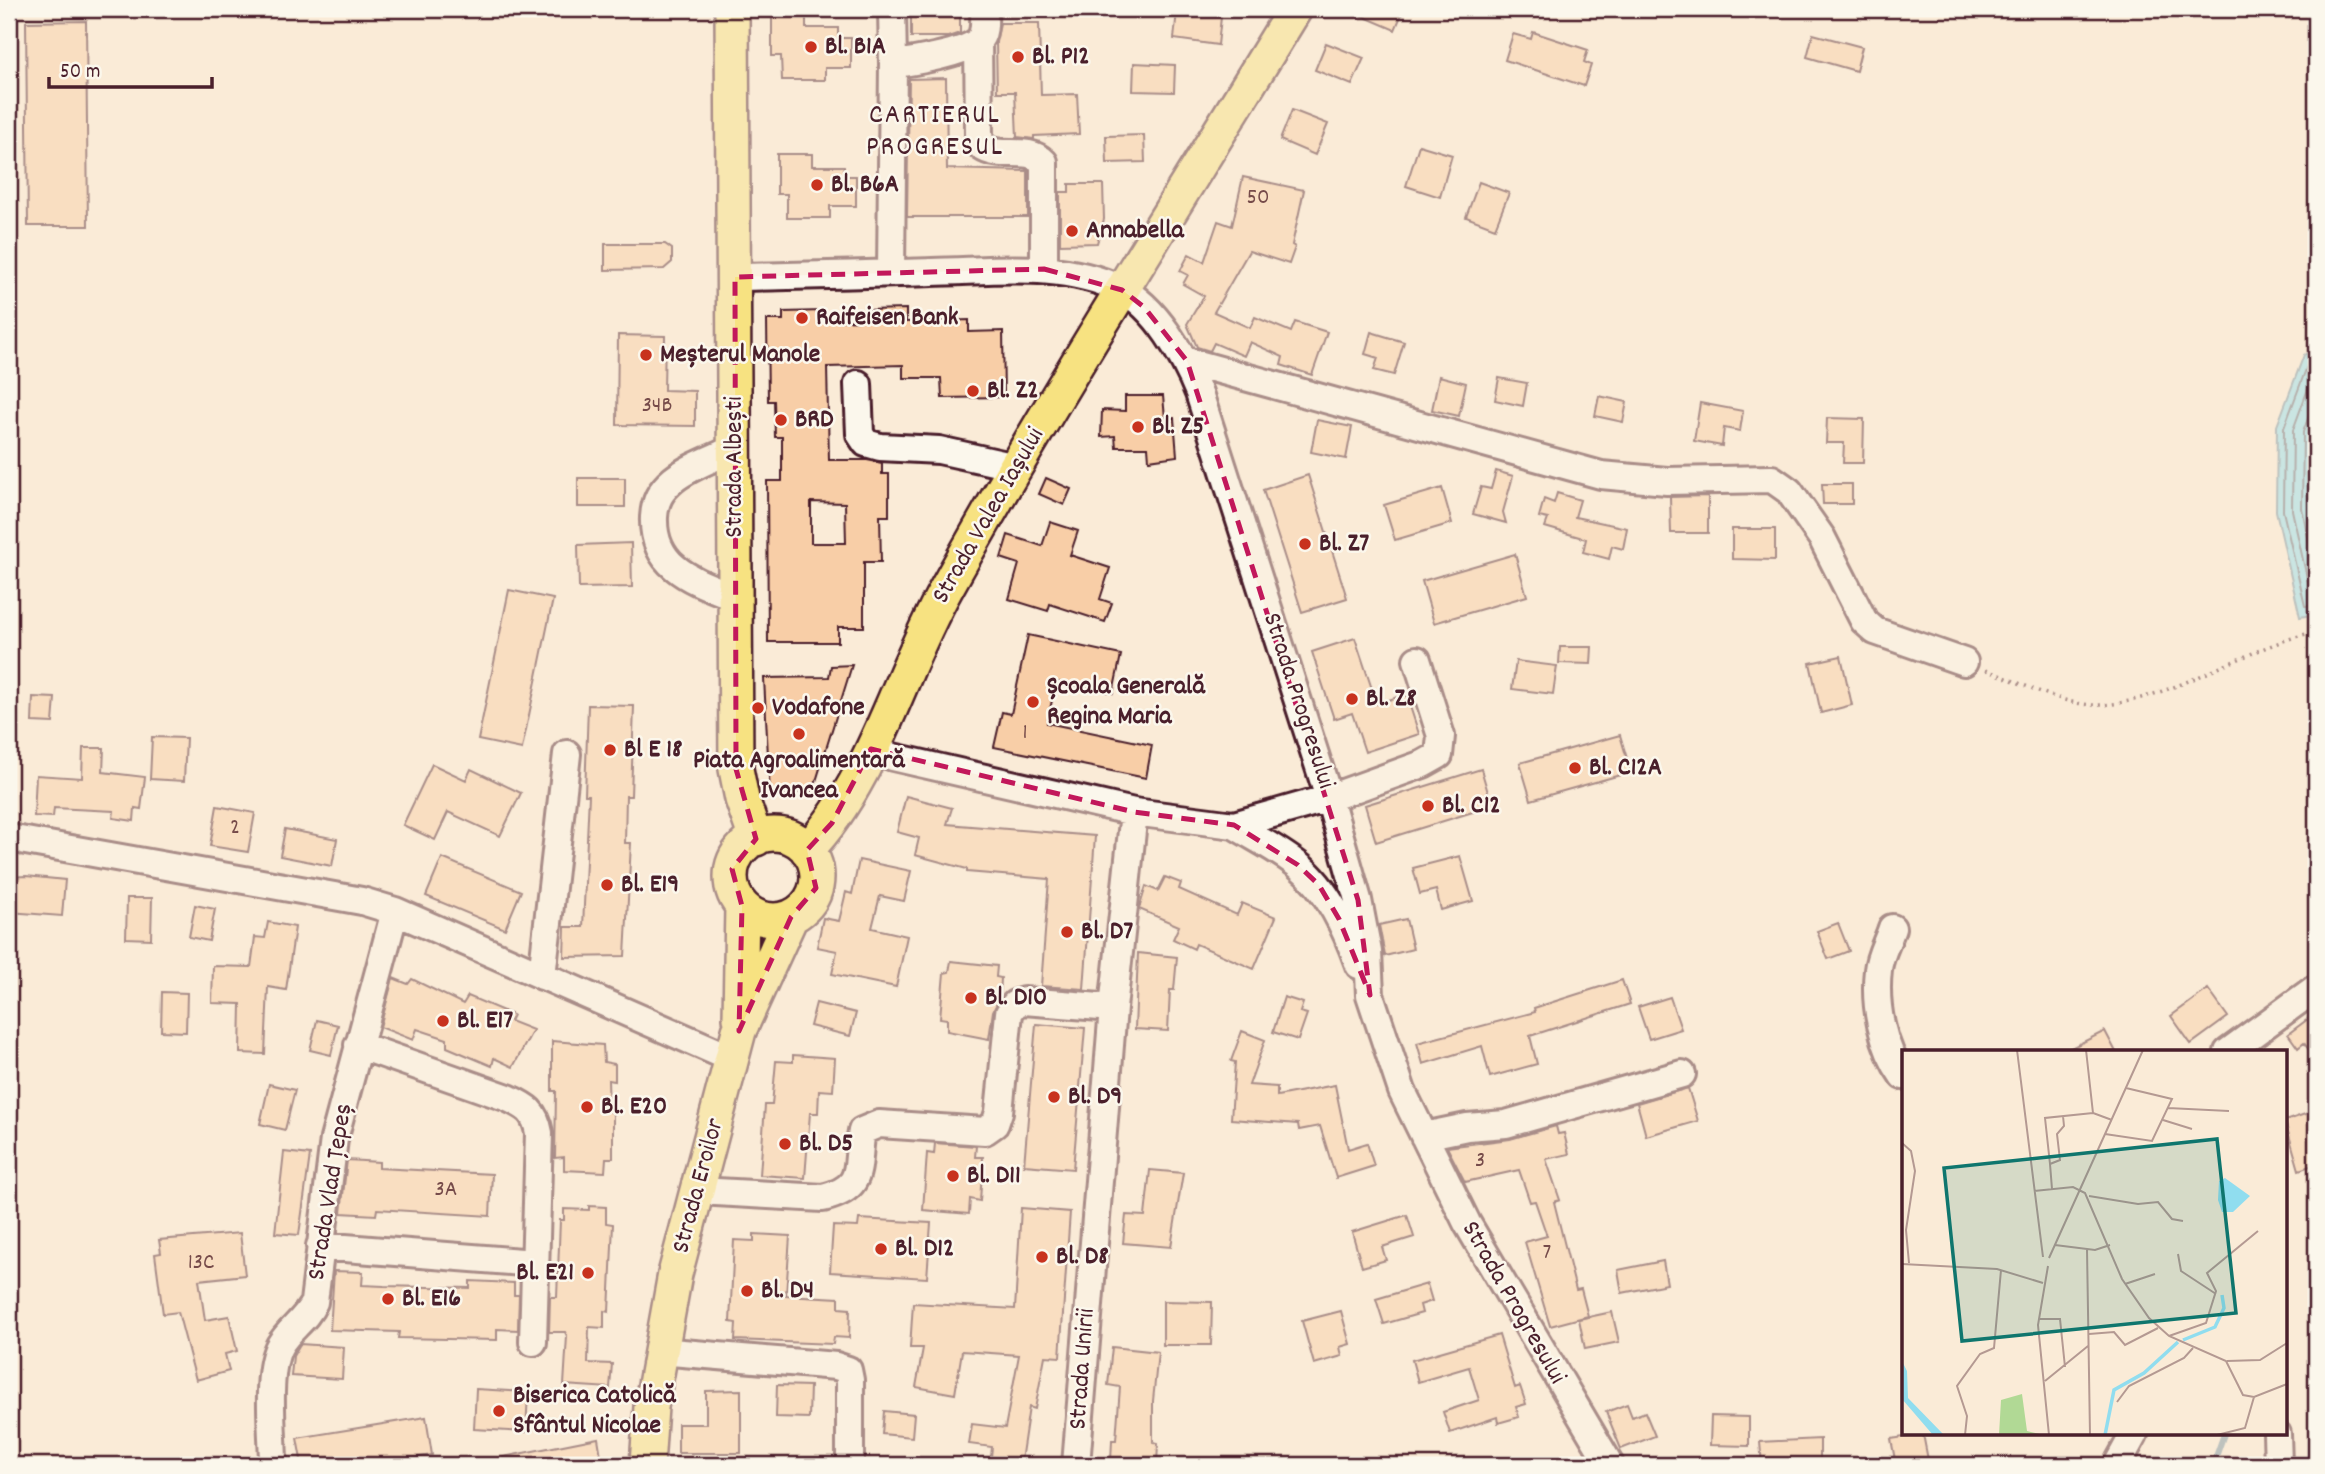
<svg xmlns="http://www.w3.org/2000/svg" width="2325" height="1474" viewBox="0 0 2325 1474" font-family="Dekko,sans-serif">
	<rect width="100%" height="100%" fill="#faebd7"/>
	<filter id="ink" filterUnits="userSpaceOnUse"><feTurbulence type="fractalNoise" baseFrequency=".0143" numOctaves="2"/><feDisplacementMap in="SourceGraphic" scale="14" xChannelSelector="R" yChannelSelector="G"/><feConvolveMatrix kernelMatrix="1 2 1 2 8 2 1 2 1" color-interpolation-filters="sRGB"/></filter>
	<g filter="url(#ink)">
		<path fill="#90ddef" stroke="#7491a1" stroke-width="2" d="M2316 348V614L2300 617 2276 511 2277 426 2304 355Z"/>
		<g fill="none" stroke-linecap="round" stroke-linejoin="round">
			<path stroke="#666b79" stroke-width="2" d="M2316 356 2309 361 2284 428 2283 511 2305 606 2316 607
				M2316 367 2293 430 2292 510 2311 596 2316 598
				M2316 397 2303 432 2302 508 2316 576"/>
			<path stroke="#7491a1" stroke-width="6" d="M2213 1465 2224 1434"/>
		</g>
		<path fill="#f8cea7" stroke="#4a1f2b" stroke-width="2" fill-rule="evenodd" d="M911 9H960V33L948 37H911Z
			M1346 9H1404L1395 30Z
			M1177 11 1221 17 1218 45 1174 39Z
			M772 16H806V28H838V38H851V68H825V80H782L781 56H772Z
			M86 21 88 226H28L26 22Z
			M1000 23H1039L1041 95 1077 94 1079 134 1034 136V139L1017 137 1015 92H997L996 42Z
			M1533 32 1588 50 1584 62 1591 65 1584 86 1505 60 1513 34 1531 39Z
			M1813 34 1862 47 1856 71 1807 57Z
			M1326 43 1364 58 1352 85 1315 70Z
			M1134 63 1175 65 1174 92 1133 91Z
			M946 78 947 169 1028 171V217H907L909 79Z
			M1292 110 1328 124 1315 155 1280 140Z
			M1144 135 1145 162 1107 163 1106 136Z
			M1419 145 1452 155 1440 197 1406 186Z
			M777 154H812V166H844V176H856V206H830V218H787V194H777Z
			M1243 177 1304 190 1292 245 1295 247 1289 264 1249 251 1214 312 1250 328 1255 317 1291 332 1295 322 1327 332 1312 375 1281 365 1283 357 1250 342 1244 356 1214 343 1210 351 1197 347 1187 324 1204 296 1183 284 1188 275 1180 271 1189 254 1204 262 1218 221 1232 226Z
			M1479 182 1509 193 1495 228 1466 217Z
			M1069 184H1103L1104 219 1097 243 1060 244V192H1069Z
			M605 244H665L672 249V262L664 269 605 270Z
			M906 309V322L969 320V332L1003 331 1004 397 942 398 941 378H903V365L827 367 829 460H867L882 463V474H889V516H880L881 562H864V627H838V642H768L767 481H782V437H775L774 401H768L767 320H783V312L823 311V321L866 320V310ZM811 502 845 503 846 543H811Z
			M1371 332 1404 342 1394 375 1374 370 1378 358 1365 354Z
			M618 335 665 336 664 390 695 391V426L617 425Z
			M1439 376 1466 383 1459 416 1432 410Z
			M1499 378 1527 383 1523 406 1495 400Z
			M1125 396H1163L1165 418H1174L1177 456 1149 460 1148 447H1116L1115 436 1101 437 1102 410 1125 411Z
			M1599 396 1627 402 1623 422 1595 416Z
			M1700 403 1743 411 1740 431 1724 428 1722 446 1694 441Z
			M1827 418 1864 419 1863 463H1843L1844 443H1826Z
			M1317 420 1352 427 1346 459 1311 452Z
			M1496 471 1513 476 1503 512 1506 523 1473 514 1481 487 1491 489Z
			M1308 475 1347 598 1302 612 1263 490Z
			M578 478H625V507H578Z
			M1046 478 1071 489 1064 505 1039 494Z
			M1822 484H1852V504H1823Z
			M1442 488 1452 523 1395 540 1384 505Z
			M1557 493 1580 500 1575 517 1627 528 1623 549 1612 546 1609 559 1583 552 1586 539 1545 527 1548 519 1539 517 1544 499 1554 503Z
			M1708 496V533H1671L1670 497Z
			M1050 522 1078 531 1070 555 1110 568 1100 599 1112 603 1105 622 1050 604 1048 611 1009 599 1019 564 1001 558 1008 535 1042 546Z
			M1732 529H1775V560L1732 559Z
			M631 543 632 587 579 588 578 545Z
			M1515 554 1527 596 1434 623 1422 581Z
			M509 590 553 599 522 749 478 740Z
			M1028 635 1121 655 1113 693 1056 682 1047 723 1152 745 1146 778 994 747 1002 712 1011 714Z
			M1355 638 1377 704 1406 694 1419 734 1365 752 1352 713 1334 719 1312 652Z
			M1560 647H1592L1591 664 1559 663Z
			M1841 656 1852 705 1821 713 1810 663Z
			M1516 661 1557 666 1553 694 1512 689Z
			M852 665 813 791 770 795 764 678 829 677 831 666Z
			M33 697 55 698 53 723 32 722Z
			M588 705 634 706 631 796H626L625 843H631L625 956 564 957 565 927H583L589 795H585Z
			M1620 735 1631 772 1531 800 1520 763Z
			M152 737 186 738 184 781 150 779Z
			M83 748H104L103 772 145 777 141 809 135 808 134 821 113 818 114 811 54 808 53 817 34 816 36 775 82 778Z
			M432 764 466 780 471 769 521 793 500 836 448 812 435 840 403 825Z
			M1481 769 1492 806 1376 842 1365 805Z
			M906 796 952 808 947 824 1095 836 1084 989 1041 986 1049 879 967 872V869L915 855 919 838 897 832Z
			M217 806 255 813 248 852 210 846Z
			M285 829 337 839 332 866 280 856Z
			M1460 856 1473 901 1441 910 1436 890 1420 894 1413 868Z
			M442 858 521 891 505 929 426 896Z
			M859 860 911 871 904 901 880 896 872 928 907 936 896 987 832 974 837 951 817 947 823 918 839 921 846 892 852 894Z
			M26 876 65 880 62 916 9 912V877Z
			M1165 877 1181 883 1179 889 1237 915 1242 903 1276 917 1254 969 1196 944 1194 949 1173 939 1179 926 1139 909 1146 886 1158 891Z
			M127 898H152L151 939 126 938Z
			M195 905 215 909 209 941 189 937Z
			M1406 919 1413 949 1385 956 1379 925Z
			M268 922 295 927 286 990 268 987 265 1054 240 1053 241 1004 212 1003 213 966 251 967 255 937 265 938Z
			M1838 923 1849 951 1828 959 1817 931Z
			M1138 953 1177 957 1174 990H1170L1168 1031 1135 1029Z
			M951 961 997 966 996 977 1001 978 1000 998 993 1011 989 1039 947 1031V1019L940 1018 944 973 949 972Z
			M393 978 408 984 412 979 463 1004 468 996 513 1015 510 1021 533 1030 513 1067 494 1058 492 1066 447 1047V1039L417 1029 413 1040 380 1027Z
			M1622 980 1630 1004 1530 1036 1537 1064 1490 1077 1482 1046 1423 1064 1417 1043 1535 1012 1534 1008Z
			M2208 989 2228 1017 2191 1044 2171 1016Z
			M162 992 187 993 186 1032 161 1031Z
			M1284 997 1303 1003 1300 1012 1307 1014 1298 1040 1273 1032Z
			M1670 997 1681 1029 1649 1039 1638 1007Z
			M816 1003 856 1013 850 1036 810 1026Z
			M2316 1013V1060L2304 1043 2298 1048 2288 1034Z
			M317 1020 338 1025 331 1055 310 1050Z
			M1036 1024 1085 1028 1073 1169 1024 1165Z
			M1242 1031 1265 1040 1249 1085 1277 1087V1096L1335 1085 1348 1149 1367 1143 1374 1166 1336 1178 1320 1126 1299 1130 1298 1124 1231 1119 1235 1062 1231 1061Z
			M2105 1031 2116 1052H2063Z
			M552 1041 603 1045 604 1062 615 1064V1081L608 1080 609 1111 613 1113V1158H606L605 1172 564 1170V1157L555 1158 556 1091H552Z
			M793 1055 835 1058 833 1091 819 1090 818 1113H810L805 1178 760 1175 765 1105H772L776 1061 793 1062Z
			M269 1084 295 1090 285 1130 260 1124Z
			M1688 1088 1698 1121 1646 1136 1637 1103Z
			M2308 1113 2316 1138V1164L2299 1170 2285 1121Z
			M1556 1126 1558 1134 1564 1133 1569 1154 1546 1159 1560 1200 1554 1202 1576 1290 1581 1289 1588 1316 1550 1326 1525 1242 1547 1236 1535 1201 1530 1202 1519 1170 1465 1182 1447 1147 1510 1139Z
			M935 1143 976 1146 975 1157H983L980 1201 970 1199 969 1214 923 1210 927 1153 934 1154Z
			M284 1152 310 1155 299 1235 275 1233Z
			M347 1160 379 1162V1168L492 1174 490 1216 377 1209 376 1215 341 1213Z
			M1150 1170 1183 1173 1171 1247 1123 1243 1126 1215 1145 1216Z
			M589 1206 606 1207V1223L613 1224 609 1312 604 1311V1328L589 1327 588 1363 612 1364 610 1388 564 1385 567 1336 565 1332H549L550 1297H557L560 1220H564V1209L589 1210Z
			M1021 1208 1070 1212 1060 1357 1045 1356 1035 1409 1029 1407 1021 1461 991 1457 992 1447 969 1444 972 1424 1005 1428 1019 1355 962 1351 955 1394 916 1387 923 1348H910L913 1303 1015 1309Z
			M1407 1215 1414 1237 1382 1247 1386 1260 1362 1267 1352 1232Z
			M859 1219 931 1223 927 1278 830 1272 833 1226 858 1227Z
			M240 1233 245 1275 199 1280 205 1320 229 1316 237 1351 225 1354 229 1371 196 1380 178 1312 163 1314 155 1254 161 1253 159 1240Z
			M754 1234 790 1236 786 1295 839 1298V1308L850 1309 849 1338 834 1337 833 1344 735 1340 736 1323 730 1322 734 1240 754 1241Z
			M1663 1261 1667 1284 1622 1293 1618 1270Z
			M334 1271 363 1272 362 1285 384 1286 470 1288V1281L514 1283V1295H519L518 1330 497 1329V1340L398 1338 399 1332 330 1330Z
			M1427 1284 1432 1301 1420 1305 1422 1313 1384 1324 1376 1299Z
			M1163 1301 1212 1302 1211 1345H1163Z
			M1341 1311 1350 1344 1340 1347 1342 1356 1314 1364 1302 1321Z
			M1612 1312 1619 1342 1585 1349 1579 1319Z
			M1499 1335 1515 1388 1520 1386 1526 1404 1516 1407 1519 1417 1498 1423 1497 1417 1450 1433 1443 1412 1479 1400 1469 1367 1418 1382 1412 1360Z
			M300 1344 344 1347 342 1379 291 1376 293 1356Z
			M1112 1347 1158 1352 1153 1401V1442L1158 1443 1157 1464 1111 1461 1112 1440H1116L1120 1387 1108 1385Z
			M777 1385 810 1386 809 1418 776 1417Z
			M476 1389 528 1392 526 1432 474 1429Z
			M741 1390V1453H678V1424H706V1391Z
			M1627 1404 1632 1417 1645 1412 1655 1436 1621 1449 1606 1412Z
			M884 1411 914 1414 912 1437 882 1434Z
			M1711 1416 1749 1417V1446L1710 1445Z
			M426 1417 432 1455 371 1465H302L297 1438Z
			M1923 1434 1929 1465H1896L1891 1439Z
			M598 1438 602 1462 582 1465H504L503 1457Z
			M1820 1439V1465H1762L1760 1442Z"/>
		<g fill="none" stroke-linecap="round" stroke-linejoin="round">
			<g stroke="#4a1f2b" stroke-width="32">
				<path id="minor" d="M892 9 893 64
					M978 41 979 135 982 147C1001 160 1027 145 1044 162V269
					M891 273 893 64C912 62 965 53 978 41 986 34 984 18 984 9
					M735 277C801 276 866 274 932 272 995 271 1061 261 1120 289 1156 306 1185 358 1199 393L1329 798 1358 900 1368 952 1370 995 1402 1091 1467 1223 1610 1465
					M1187 361 1601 475 1667 481 1772 479 1789 491 1822 538 1864 621 1875 631 1964 662
					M858 384 860 434 866 443 880 447 939 450 1016 467
					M735 597C695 581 652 569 654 517 655 501 660 491 673 480 690 466 715 458 735 448
					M871 749 893 757 1134 812 1234 825 1329 798 1423 764 1439 755 1441 736 1417 660
					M1234 825C1255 838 1278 849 1298 865 1328 889 1346 929 1359 965
					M9 838 362 901 395 911 733 1059
					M1892 928C1888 941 1879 956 1878 970 1874 1005 1882 1047 1903 1076
					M542 976 567 754
					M358 1045 508 1098C527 1107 535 1111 539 1133L533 1342
					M2228 1052 2316 988
					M1424 1136 1467 1127 1506 1124 1682 1074
					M698 1191 823 1198C867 1187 855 1167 862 1131L879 1124 985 1131 995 1124 999 1112 1009 1013 1015 1004 1024 1001 1113 1008
					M320 1246 535 1263
					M659 1351 836 1366 848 1370 850 1380V1465
					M2277 1434 2278 1465
					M273 1465C273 1434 265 1371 280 1345 290 1328 306 1320 314 1302L334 1139 395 911
					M1076 1465 1113 1008 1134 812
					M2117 1465 2134 1434"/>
			</g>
			<g stroke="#4a1f2b" stroke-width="38">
				<path id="major" d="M732 9 736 769 742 799 756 839
					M731 877a43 43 0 1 1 86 0a43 43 0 1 1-86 0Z
					M807 850C875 778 898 674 946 589 1055 392 1178 201 1295 9
					M740 1018 742 906
					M647 1465 651 1407 675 1274 739 1031 791 917"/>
			</g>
			<path stroke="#4a1f2b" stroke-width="3.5" stroke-dasharray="2 5" stroke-linecap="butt" d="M1986 670C2015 680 2046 697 2077 703 2146 718 2247 644 2316 632"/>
			<use href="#minor" stroke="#fbf7ec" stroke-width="26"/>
			<use href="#major" stroke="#f7e281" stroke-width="33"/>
		</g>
	</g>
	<path d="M0 0H2325V1474H0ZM1044 269 1122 290 1144 307 1187 361 1358 900 1370 995 1339 919 1319 885 1298 865 1234 825 1134 812 871 749 832 823 807 850 816 888 791 917 739 1031 742 906 732 869 756 839 736 769 735 277Z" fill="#faebd7" fill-opacity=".55" fill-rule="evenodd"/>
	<path fill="none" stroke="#c2185b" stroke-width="5" stroke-dasharray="14 9" stroke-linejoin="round" d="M1044 269 1122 290 1144 307 1187 361 1358 900 1370 995 1339 919 1319 885 1298 865 1234 825 1134 812 871 749 832 823 807 850 816 888 791 917 739 1031 742 906 732 869 756 839 736 769 735 277Z"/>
	<g fill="#c8321e" stroke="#fbf7ec" stroke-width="2.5">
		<circle cx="811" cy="47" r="7"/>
		<circle cx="1018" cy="57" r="7"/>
		<circle cx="817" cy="185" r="7"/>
		<circle cx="1072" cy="231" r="7"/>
		<circle cx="802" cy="318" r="7"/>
		<circle cx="646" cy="355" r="7"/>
		<circle cx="973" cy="391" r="7"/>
		<circle cx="781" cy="420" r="7"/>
		<circle cx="1138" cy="427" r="7"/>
		<circle cx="1305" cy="544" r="7"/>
		<circle cx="1352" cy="699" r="7"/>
		<circle cx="1033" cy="702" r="7"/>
		<circle cx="758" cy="708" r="7"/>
		<circle cx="799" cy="734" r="7"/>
		<circle cx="610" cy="750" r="7"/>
		<circle cx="1575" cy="768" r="7"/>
		<circle cx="1428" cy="806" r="7"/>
		<circle cx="607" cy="885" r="7"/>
		<circle cx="1067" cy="932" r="7"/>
		<circle cx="971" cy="998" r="7"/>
		<circle cx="443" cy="1021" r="7"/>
		<circle cx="1054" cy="1097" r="7"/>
		<circle cx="587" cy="1107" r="7"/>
		<circle cx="785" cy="1144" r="7"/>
		<circle cx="953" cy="1176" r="7"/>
		<circle cx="881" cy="1249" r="7"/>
		<circle cx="1042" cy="1257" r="7"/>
		<circle cx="588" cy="1273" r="7"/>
		<circle cx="747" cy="1291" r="7"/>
		<circle cx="388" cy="1299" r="7"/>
		<circle cx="499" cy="1411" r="7"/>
	</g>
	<g text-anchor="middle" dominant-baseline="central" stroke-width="5" stroke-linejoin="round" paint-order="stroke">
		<g font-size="23" fill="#764b4a">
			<text x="1258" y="198">50</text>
			<text x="657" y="406">34B</text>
			<text x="1025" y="733">1</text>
			<text x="235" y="828">2</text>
			<text x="1480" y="1161">3</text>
			<text x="446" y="1190">3A</text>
			<text x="1547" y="1253">7</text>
			<text x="201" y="1263">13C</text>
		</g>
		<g font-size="26" font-weight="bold" fill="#4a1f2b" stroke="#fbf7ec" text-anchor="start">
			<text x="825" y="47">Bl. B1A</text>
			<text x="1032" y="57">Bl. P12</text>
			<text x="831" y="185">Bl. B6A</text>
			<text x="1086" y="231">Annabella</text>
			<text x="816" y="318">Raifeisen Bank</text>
			<text x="660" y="355">Meșterul Manole</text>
			<text x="987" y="391">Bl. Z2</text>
			<text x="795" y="420">BRD</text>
			<text x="1152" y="427">Bl. Z5</text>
			<text x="1319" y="544">Bl. Z7</text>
			<text x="1047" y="687">Școala Generală<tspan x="1047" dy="30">Regina Maria</tspan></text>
			<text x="1366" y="699">Bl. Z8</text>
			<text x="772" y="708">Vodafone</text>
			<text x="624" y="750">Bl E 18</text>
			<text x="799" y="761" text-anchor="middle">Piata Agroalimentară<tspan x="799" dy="30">Ivancea</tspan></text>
			<text x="1589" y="768">Bl. C12A</text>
			<text x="1442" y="806">Bl. C12</text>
			<text x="621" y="885">Bl. E19</text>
			<text x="1081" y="932">Bl. D7</text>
			<text x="985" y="998">Bl. D10</text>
			<text x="457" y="1021">Bl. E17</text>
			<text x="1068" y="1097">Bl. D9</text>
			<text x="601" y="1107">Bl. E20</text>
			<text x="799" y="1144">Bl. D5</text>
			<text x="967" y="1176">Bl. D11</text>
			<text x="895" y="1249">Bl. D12</text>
			<text x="1056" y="1257">Bl. D8</text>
			<text x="574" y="1273" text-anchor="end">Bl. E21</text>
			<text x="761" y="1291">Bl. D4</text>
			<text x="402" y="1299">Bl. E16</text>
			<text x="513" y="1396">Biserica Catolică<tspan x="513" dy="30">Sfântul Nicolae</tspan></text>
		</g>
		<g font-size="26" fill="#4a1f2b" stroke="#fbf7ec">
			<text transform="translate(735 467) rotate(-90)">Strada Albești</text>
			<text transform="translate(989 516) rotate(-60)">Strada Valea Iașului</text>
			<text transform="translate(1298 701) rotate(72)">Strada Progresului</text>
			<text transform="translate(699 1186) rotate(-75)">Strada Eroilor</text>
			<text transform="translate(331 1192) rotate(-81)">Strada Vlad Țepeș</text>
			<text transform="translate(1513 1303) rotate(60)">Strada Progresului</text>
			<text transform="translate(1083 1369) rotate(-86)">Strada Unirii</text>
		</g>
		<g font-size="28" letter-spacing="2" fill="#4a1f2b" stroke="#fbf7ec">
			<text x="935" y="117">CARTIERUL<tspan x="935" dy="32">PROGRESUL</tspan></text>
		</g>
	</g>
	<g transform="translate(1902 1050)">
		<rect width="385" height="385" fill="#faebd7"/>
		<path d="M120 344 125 381 142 385H97L99 350Z" fill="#b1d995"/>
		<path d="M323 128 348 146 331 162H320L316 150 317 131ZM0 311 5 321 6 348 42 385H31L0 349Z" fill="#90ddef"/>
		<path fill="none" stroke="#90ddef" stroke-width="3.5" d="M281 290 313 277 322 258 320 245M203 385 212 340 242 323 276 292"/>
		<path fill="none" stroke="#b49992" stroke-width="2" d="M115 0 141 207M184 0 191 63 210 70M266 58 327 61M261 70 290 79M203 84 250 91 270 49 224 38M0 93 9 101 13 121 4 180 7 213M148 114 143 68 191 63M150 139 148 114 158 110 155 84 162 76 161 66M132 141 171 137 183 143 220 229 247 268 267 286 324 311 341 345 352 347 385 334M187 146 236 154 256 152 270 169 281 171M153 195 193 200 208 195M185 199 188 385M276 204 279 221 314 244M147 208 241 0M0 214 95 219 141 233M146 216 136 275 147 385M223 234 253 224M137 269H158L163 317M187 284 212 282 223 295 256 278M267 286 304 273 314 241 305 223 356 181M325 311 358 310 385 293M143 331 186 296M215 352 227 336 282 308 291 298M63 385 65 366 55 336 78 304 92 298 99 220M315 385 343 378 352 347"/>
		<path fill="#0f766e" fill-opacity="0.15" stroke="#0f766e" stroke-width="3.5" d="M315 89 334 263 60 291 42 118Z"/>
		<rect width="385" height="385" fill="none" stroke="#4a1f2b" stroke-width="3.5"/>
	</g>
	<rect width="2325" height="1474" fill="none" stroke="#fbf7ec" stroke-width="35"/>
	<rect x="18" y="18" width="2290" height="1439" fill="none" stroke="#4a1f2b" stroke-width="2.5" filter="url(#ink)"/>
	<path d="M49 77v10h163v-10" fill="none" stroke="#4a1f2b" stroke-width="3.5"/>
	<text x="60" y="77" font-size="21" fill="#4a1f2b" stroke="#fbf7ec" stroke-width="5" paint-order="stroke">50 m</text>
</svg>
